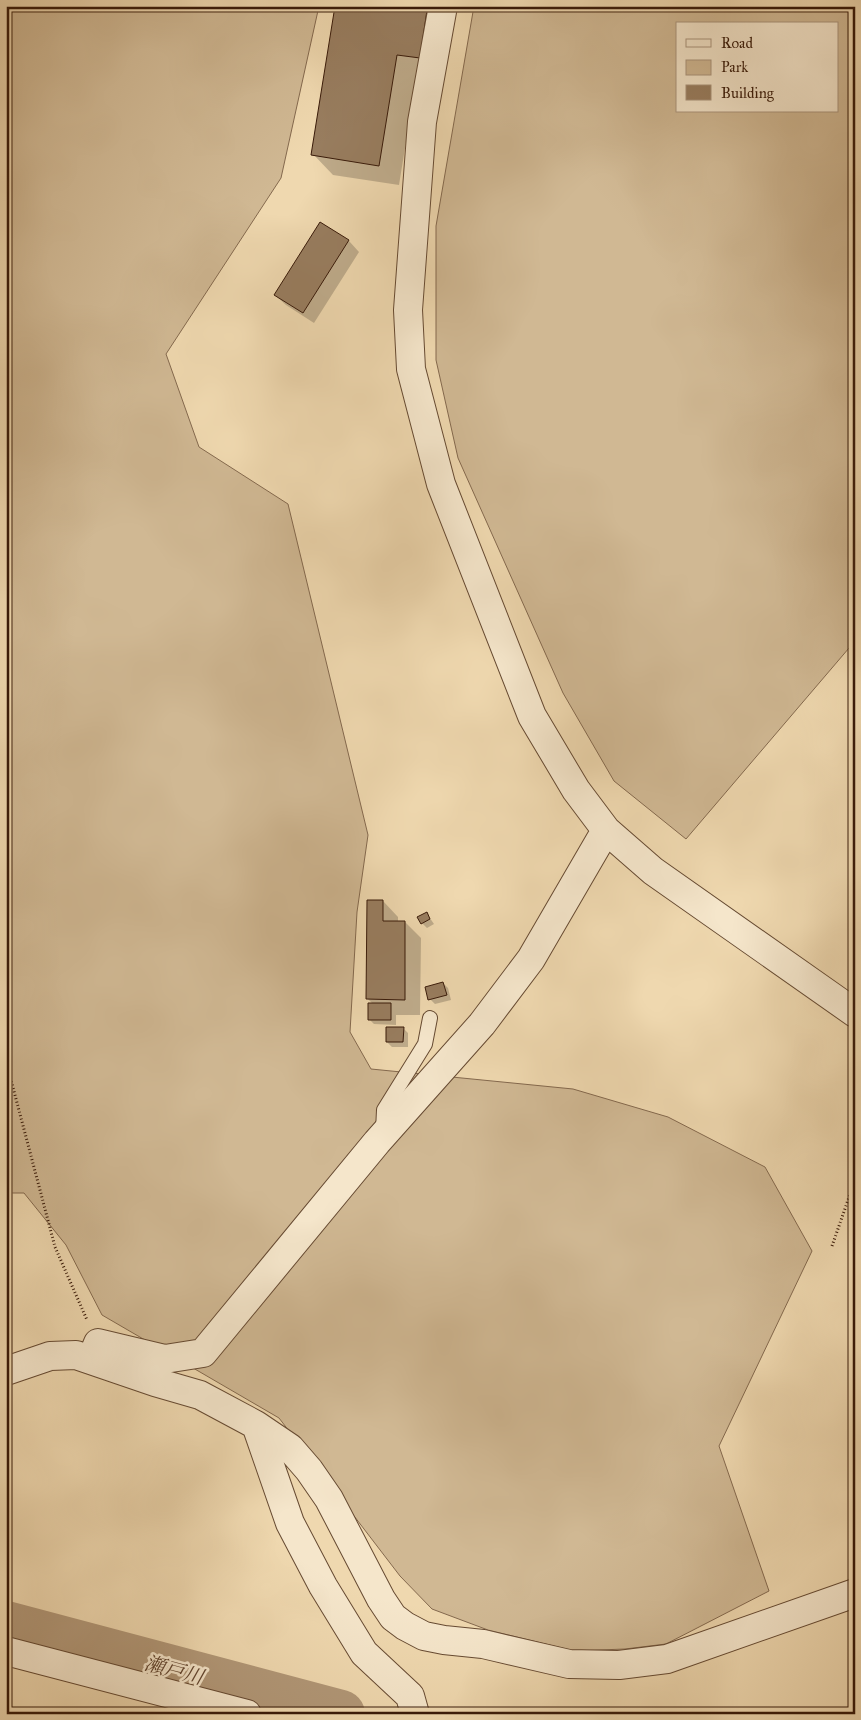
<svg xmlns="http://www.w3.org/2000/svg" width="861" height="1720" viewBox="0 0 861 1720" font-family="'IM FELL Great Primer','Noto Serif JP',serif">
	<rect width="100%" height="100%" fill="#efd8af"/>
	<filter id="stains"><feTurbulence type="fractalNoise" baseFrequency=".004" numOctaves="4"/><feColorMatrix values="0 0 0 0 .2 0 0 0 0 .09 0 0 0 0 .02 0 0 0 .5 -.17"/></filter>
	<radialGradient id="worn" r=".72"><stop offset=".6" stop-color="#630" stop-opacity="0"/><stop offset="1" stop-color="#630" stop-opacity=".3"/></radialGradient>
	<path fill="#d0b893" stroke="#84694e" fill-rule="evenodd" d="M6 6H319L281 178 166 354 199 447 288 504 368 835 357 912 350 1032 371 1069 573 1089 668 1117 765 1167 812 1251 719 1446 769 1591 666 1644 625 1649 574 1651 488 1630 432 1609 400 1576 279 1418 102 1315 66 1245 24 1193H6Z
		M474 6H855V641L686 839 614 781 563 693 458 458 436 360V226ZM677 24H837V111H677Z
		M6 1461 10 1515 6 1520Z"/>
	<path fill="#0003" d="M336 6H427V11L447 32 440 78 417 74 399 185 333 175 313 154Z
		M320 224 349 241 359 252 314 323 286 305 275 295Z
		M383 901 398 917V922H405L421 938 420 1015H396V1025L374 1024 369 1019 373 1004 368 999Z
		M427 914 434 924 427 928 422 923Z
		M443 983 448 988 451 1000 435 1004 430 999Z
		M403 1028 408 1033V1047H392L387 1042Z"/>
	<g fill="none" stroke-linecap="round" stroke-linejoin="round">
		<path stroke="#b19777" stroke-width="48" d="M6 1625 341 1714"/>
	</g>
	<path fill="#987d5f" stroke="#391a09" d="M335 6H404L427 10 420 58 397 55 379 166 311 155Z
		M320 222 349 240 303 313 274 295Z
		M367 900H383V921H405V1000L366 999Z
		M427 912 430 919 421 924 417 917Z
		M443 982 447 995 428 1000 425 987Z
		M368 1003H391V1020H368Z
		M386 1027H404L403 1042H386Z"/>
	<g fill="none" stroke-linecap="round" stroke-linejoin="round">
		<g stroke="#664a32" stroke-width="16">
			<path id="service" d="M383 1131 384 1110 425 1044 430 1018"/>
		</g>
		<g stroke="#664a32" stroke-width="30">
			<path id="minor" d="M443 6 422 122 408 310 411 369 441 484 532 716 576 790 606 830
				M91 1360 98 1343 165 1359 203 1353 377 1142 482 1024 531 959 606 830 653 871 855 1013
				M6 1371 50 1356 76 1355 155 1382 200 1395 256 1425 290 1523 323 1586 364 1653 410 1696 415 1714
				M256 1425 290 1448 309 1470 329 1499 381 1599 393 1617 405 1626 424 1636 444 1640 483 1644 569 1664 619 1665 667 1659 855 1593
				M6 1651 247 1714"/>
		</g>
		<path stroke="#391a09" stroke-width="3" stroke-dasharray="1 2.5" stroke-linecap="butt" d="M6 1061 55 1247 87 1320
			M832 1246 855 1180"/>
		<use href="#service" stroke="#f5e6cb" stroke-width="14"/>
		<use href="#minor" stroke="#f5e6cb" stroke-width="28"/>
	</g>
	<g text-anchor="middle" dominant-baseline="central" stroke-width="5" stroke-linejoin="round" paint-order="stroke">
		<g font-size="20" font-style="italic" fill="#634630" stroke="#f5e6cb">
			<text transform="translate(174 1670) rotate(15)">瀬戸川</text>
		</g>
	</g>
	<rect width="861" height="1720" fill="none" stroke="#efd8af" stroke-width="25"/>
	<rect x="8" y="8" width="846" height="1705" fill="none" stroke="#391a09" stroke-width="2.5"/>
	<rect x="12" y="12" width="836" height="1695" fill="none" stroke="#391a09"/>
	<rect x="676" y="22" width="162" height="90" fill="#f5e6cb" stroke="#aa947d"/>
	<rect x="686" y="39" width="25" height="8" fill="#f5e6cb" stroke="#aa947d"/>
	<text x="721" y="48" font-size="15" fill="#391a09">Road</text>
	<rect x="686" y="60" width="25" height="15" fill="#d0b893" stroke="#aa947d"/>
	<text x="721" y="72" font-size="15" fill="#391a09">Park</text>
	<rect x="686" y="85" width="25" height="15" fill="#987d5f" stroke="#aa947d"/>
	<text x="721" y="98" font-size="15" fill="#391a09">Building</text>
	<rect width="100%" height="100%" filter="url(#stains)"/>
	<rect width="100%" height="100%" fill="url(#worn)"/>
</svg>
